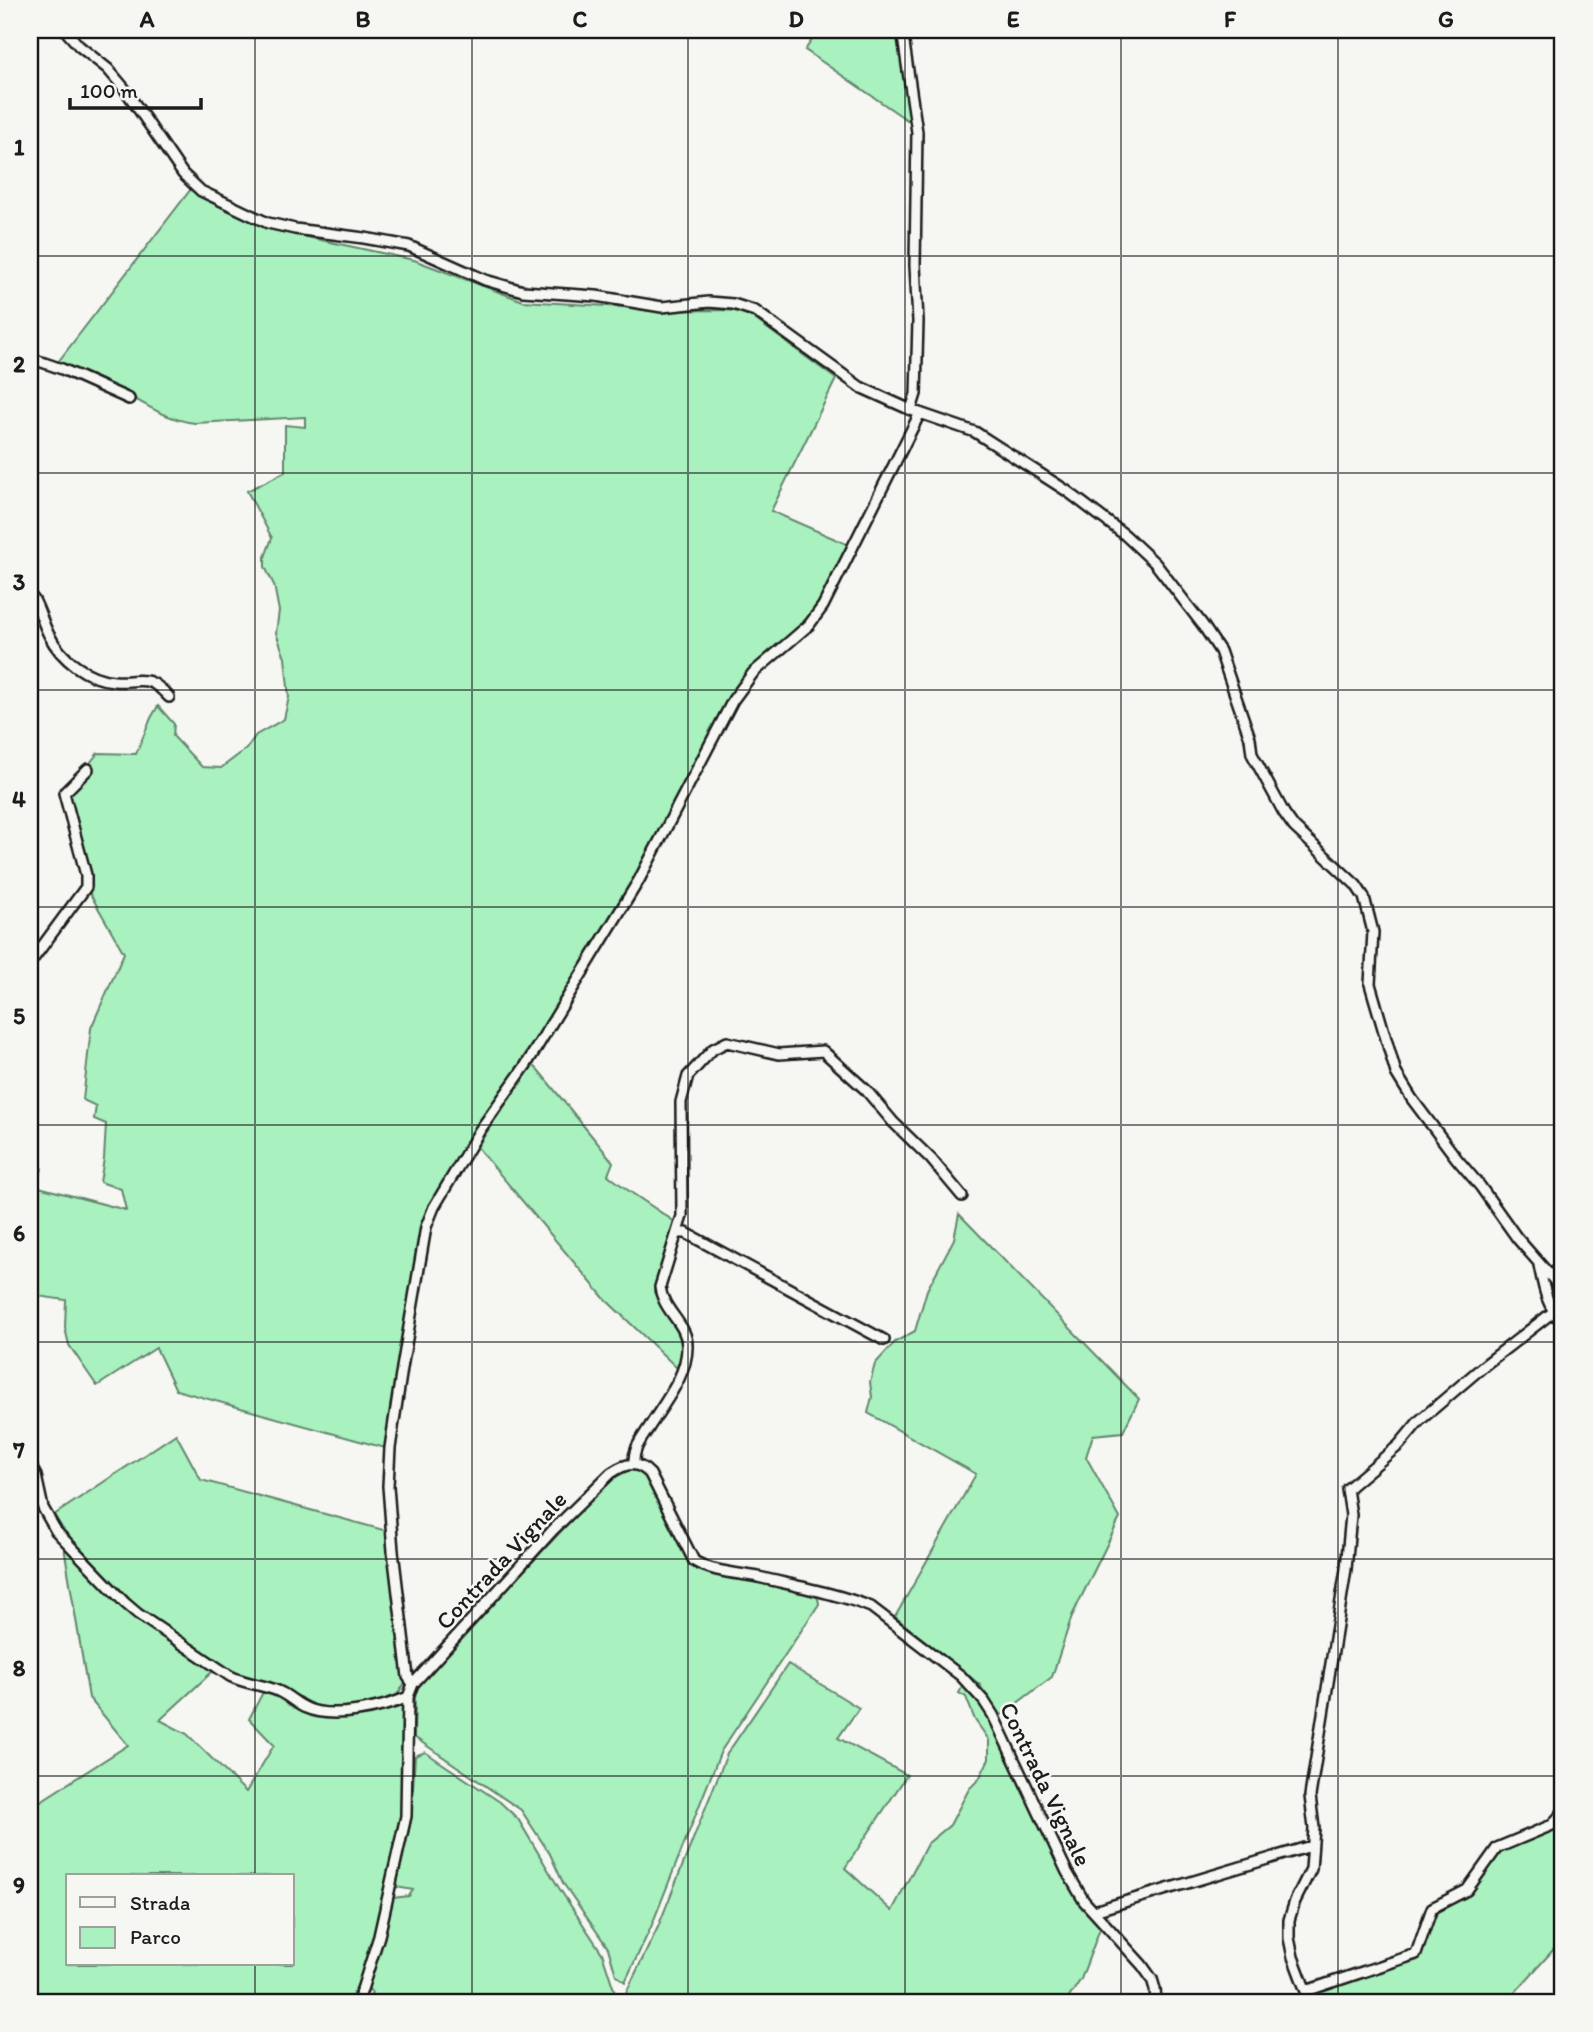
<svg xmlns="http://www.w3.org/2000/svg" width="1593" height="2032" viewBox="0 0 1593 2032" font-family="Itim,sans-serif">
	<rect width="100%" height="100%" fill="#f6f6f2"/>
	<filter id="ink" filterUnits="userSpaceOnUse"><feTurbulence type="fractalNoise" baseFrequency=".0143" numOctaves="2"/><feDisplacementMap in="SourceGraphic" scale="14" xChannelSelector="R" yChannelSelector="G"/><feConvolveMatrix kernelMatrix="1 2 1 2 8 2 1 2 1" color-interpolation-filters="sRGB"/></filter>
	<g filter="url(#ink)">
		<path fill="#a9f1be" stroke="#62866d" stroke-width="2" fill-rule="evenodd" d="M819 30H897L911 119 907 120 805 50Z
			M191 189 265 228 414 260 523 301 624 307 650 311 721 310 737 311 752 317 836 379 771 511 849 545 821 601 806 619 741 681 624 897 554 1013 448 1176 423 1227 406 1318 385 1448 176 1390 156 1348 97 1386 69 1345 65 1328 66 1300 30 1295V1153L42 1169 35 1186 126 1210 121 1189 100 1182 104 1159 106 1124 94 1119 96 1106 83 1100 91 1028 124 953 89 892V875L68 794 93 768 90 763 98 753 136 754 151 718 158 706 174 724 173 736 202 767 221 768 246 749 256 735 284 719 289 697 285 658 276 633 279 611 274 585 265 567V557L272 538 247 491 285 472V425L305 427V417L195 423C162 419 137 399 109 384 93 375 75 369 58 362Z
			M532 1064 539 1071 613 1162 608 1175 629 1191 675 1222 654 1292 664 1312 683 1337 684 1357 680 1371 604 1298 477 1147Z
			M959 1214 1139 1399 1123 1432 1093 1435 1086 1457 1120 1518 1072 1616 1052 1677 1000 1716 979 1684 895 1617 976 1474 868 1413 872 1397 870 1382 875 1364 895 1342 915 1331 927 1290 954 1239Z
			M176 1434 201 1480 387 1531 405 1683 397 1695 384 1703 324 1709 304 1704 283 1688 232 1674 141 1611 64 1531 54 1515Z
			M635 1468 648 1477 688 1560 694 1567 704 1571 811 1594 818 1598 819 1604 721 1751 651 1927 625 1982 616 1975 608 1948 563 1883 550 1854 521 1810 414 1737 415 1698 417 1685 610 1479 626 1469Z
			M64 1547 135 1617 213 1671 160 1720 187 1734 246 1792 274 1745 249 1719 263 1692C283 1695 290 1707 308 1714 331 1723 371 1710 395 1705L403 1706 405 1712 403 1798 400 1831 375 1931 358 1984 349 2002H30V1808L128 1745 89 1698ZM68 1876H292V1964H68Z
			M788 1664 859 1708 838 1738 907 1775 845 1868 892 1911 927 1844 950 1825 969 1789 979 1779 989 1759V1740L975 1720 966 1697 959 1693 963 1685 978 1700 991 1720 1065 1879 1081 1904 1102 1923 1081 1979 1066 2002H625L624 1997 658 1927 727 1754Z
			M425 1752 500 1802 518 1819 559 1888 602 1953 618 2002H363L365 1997H370L372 1993 367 1986 393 1898 409 1896 413 1890 396 1887 411 1820 415 1756Z
			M1563 1817V1939L1509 1999 1517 2002H1316L1313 1995 1419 1956 1436 1911 1471 1891 1500 1848Z"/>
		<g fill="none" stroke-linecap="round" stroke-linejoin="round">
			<g stroke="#1c1c1c" stroke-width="14">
				<path id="minor" d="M65 30 79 46 108 69 124 88 183 174 201 191 249 214 268 223 295 229 364 238 409 246 485 280 523 291 596 296 662 307 709 302 733 304 755 311 860 387 911 410 975 432 1067 491 1125 535 1155 563 1202 624 1220 651 1250 738 1252 754 1284 813 1294 827 1356 885 1364 897 1373 932 1370 984 1396 1073 1412 1099 1457 1159 1480 1186 1517 1238 1554 1280 1563 1294
					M902 30 917 132 915 265 918 321 916 394 911 410
					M30 358 62 369 129 399
					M30 595 34 600C40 611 43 624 49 635 61 659 87 679 114 681 142 683 146 672 169 697
					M30 963 86 887V875L64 793 88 769
					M677 1233H686L884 1340
					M1539 1265C1544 1289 1546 1305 1563 1323
					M1554 1280 1563 1266
					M30 1463 36 1476 43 1508 56 1531 125 1603 138 1614 230 1676C245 1684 262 1684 278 1691 288 1695 296 1704 306 1708 332 1720 383 1708 408 1697
					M634 1463C633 1449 641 1440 648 1429 663 1404 688 1376 687 1345 687 1324 663 1311 660 1287L682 1216 681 1102 688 1076 713 1049 727 1042 779 1054 823 1051 866 1090 893 1122 931 1159 962 1196
					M413 1684 408 1677 393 1551 388 1486 390 1448 402 1368 426 1227 434 1207 480 1130 526 1065 639 880 733 700 753 673 809 625 823 606 920 413
					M1094 1911 1311 1846
					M1306 1991 1416 1954 1432 1908 1467 1890 1497 1848 1552 1825 1563 1812
					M358 2002 379 1936 406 1816 408 1697 413 1684 553 1530 611 1473C626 1463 637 1460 650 1474L694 1561C712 1572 737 1573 758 1577 796 1586 835 1593 871 1607L961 1676 984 1701 993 1715 1067 1872 1084 1901 1142 1965 1152 1979 1155 1989 1156 2002
					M1310 2002 1293 1957 1289 1938V1920L1295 1901 1311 1869 1314 1828 1310 1796 1346 1569 1351 1515 1347 1489 1399 1445 1419 1421 1486 1364 1553 1312"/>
			</g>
			<use href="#minor" stroke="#f6f6f2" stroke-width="9"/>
		</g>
	</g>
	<path fill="none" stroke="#1c1c1c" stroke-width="2" stroke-opacity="0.55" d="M255 30V1876M472 30V2002M688 30V2002M905 30V2002M1121 30V2002M1338 30V2002M30 256H1563M30 473H1563M30 690H1563M30 907H1563M30 1125H1563M30 1342H1563M30 1559H1563M30 1776H1563M255 1964V2002"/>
	<g text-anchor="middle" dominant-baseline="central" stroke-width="5" stroke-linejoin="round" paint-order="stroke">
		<g font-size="24" fill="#1c1c1c" stroke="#f6f6f2">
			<text transform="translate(501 1560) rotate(-47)">Contrada Vignale</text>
			<text transform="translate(1046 1784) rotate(64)">Contrada Vignale</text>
		</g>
	</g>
	<rect width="1593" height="2032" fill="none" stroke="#f6f6f2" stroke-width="77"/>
	<rect x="66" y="1874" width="228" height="91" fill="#f6f6f2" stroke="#9f9f9c" stroke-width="2"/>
	<rect x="80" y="1897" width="35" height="10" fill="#f6f6f2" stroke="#9f9f9c" stroke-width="2"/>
	<text x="130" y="1910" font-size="21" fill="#1c1c1c">Strada</text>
	<rect x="80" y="1927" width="35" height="21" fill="#a9f1be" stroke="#9f9f9c" stroke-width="2"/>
	<text x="130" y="1944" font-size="21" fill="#1c1c1c">Parco</text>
	<path d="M70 98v10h131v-10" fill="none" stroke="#1c1c1c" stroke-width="3.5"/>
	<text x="80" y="98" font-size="21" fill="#1c1c1c" stroke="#f6f6f2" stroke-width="5" paint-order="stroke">100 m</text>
	<rect x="38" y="38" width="1516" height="1956" fill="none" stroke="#1c1c1c" stroke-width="2.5"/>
	<g font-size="23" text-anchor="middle" font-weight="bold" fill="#1c1c1c">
		<text x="147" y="27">A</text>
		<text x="363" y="27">B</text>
		<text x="580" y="27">C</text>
		<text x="796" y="27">D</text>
		<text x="1013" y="27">E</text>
		<text x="1230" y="27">F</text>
		<text x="1446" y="27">G</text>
		<text x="19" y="155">1</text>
		<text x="19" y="372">2</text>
		<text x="19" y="590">3</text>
		<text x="19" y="807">4</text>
		<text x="19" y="1024">5</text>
		<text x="19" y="1241">6</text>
		<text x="19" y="1458">7</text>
		<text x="19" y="1676">8</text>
		<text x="19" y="1893">9</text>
	</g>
</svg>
